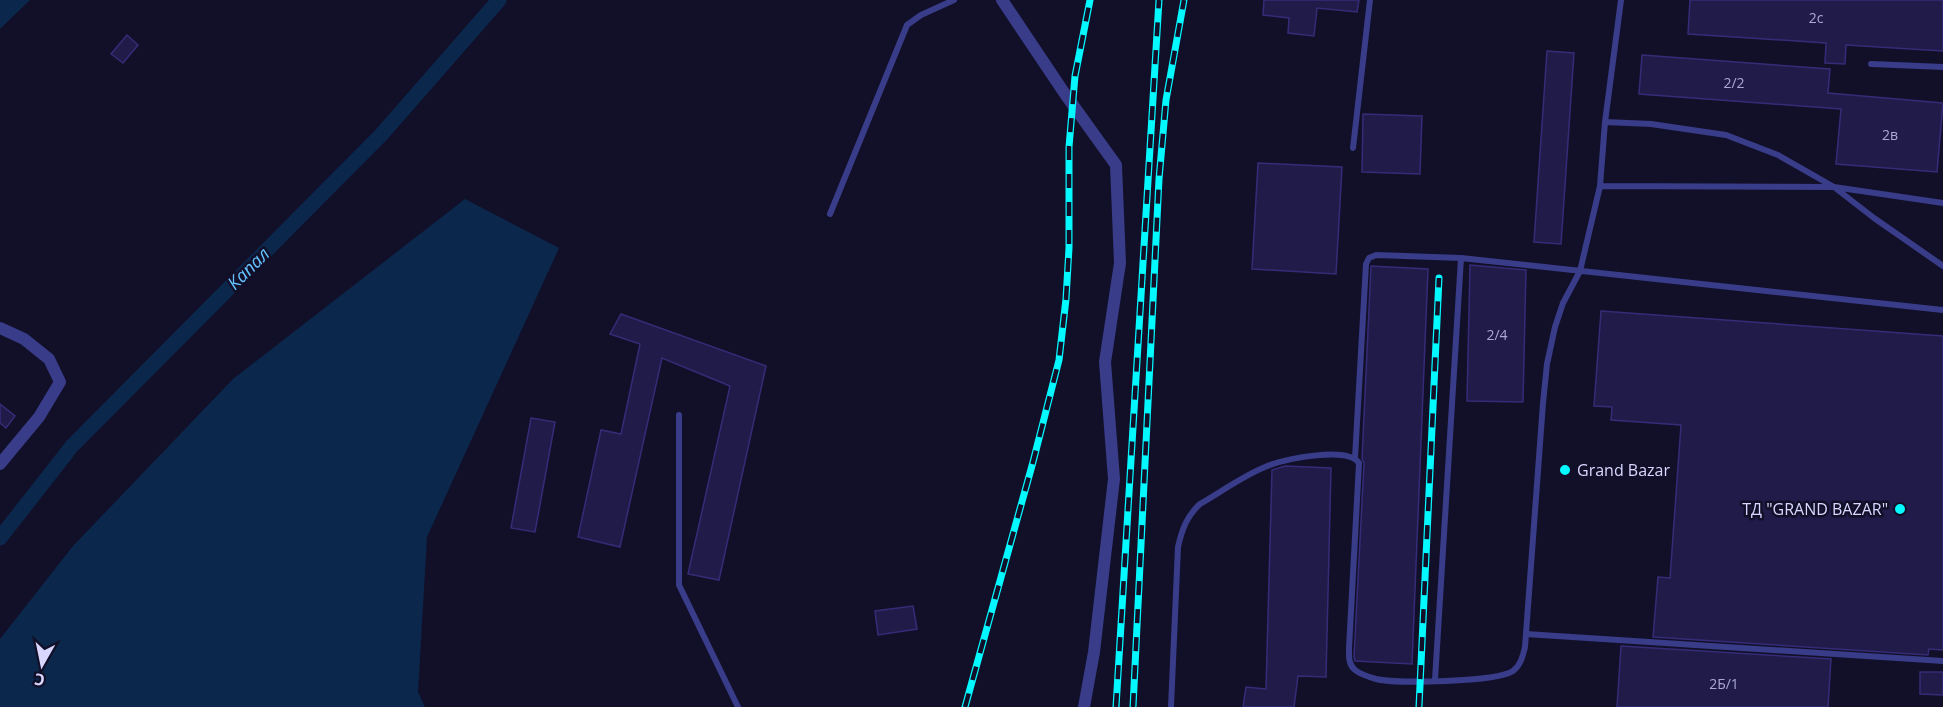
<svg xmlns="http://www.w3.org/2000/svg" width="1943" height="707" viewBox="0 0 1943 707" font-family="'Open Sans',sans-serif">
	<rect width="100%" height="100%" fill="#120f29"/>
	<path fill="#0b284c" d="M0 0H30L0 29Z
		M465 199 559 248 427 537 418 692 425 707H0V639L73 546 233 379Z"/>
	<g fill="none" stroke-linecap="round" stroke-linejoin="round">
		<path stroke="#0b284c" stroke-width="15" d="M0 538 72 446 381 135 499 0"/>
	</g>
	<path fill="#211b4a" stroke="#352c77" stroke-width="1.5" d="M1264 0H1359L1357 12 1317 8 1314 36 1288 33 1289 18 1263 15Z
		M1690 0H1943V51L1846 45 1845 64 1825 63 1826 43 1688 34Z
		M127 35 138 45 123 63 111 54Z
		M1547 51 1574 53 1561 244 1534 242Z
		M1642 55 1830 69 1828 93 1943 103 1937 172 1836 164 1841 109 1639 94Z
		M1363 114 1422 116 1420 174 1362 172Z
		M1258 163 1342 167 1336 274 1252 269Z
		M1470 265 1526 270 1523 402 1467 401Z
		M1371 266 1428 269 1412 664 1355 661 1354 657 1364 463 1362 459Z
		M1601 311 1943 336V650L1929 649 1928 655 1653 637 1658 577 1670 578 1681 425 1611 420 1612 407 1594 406Z
		M621 314 766 366 719 580 688 574 730 386 662 358 620 547 578 537 601 430 621 434 640 344 610 334Z
		M0 404 15 416 6 428 0 423Z
		M531 418 555 422 535 532 511 528Z
		M1285 466 1331 468 1326 677 1298 676 1294 707H1243L1246 687 1266 689 1272 470Z
		M913 606 917 629 878 635 875 611Z
		M1621 646 1831 659 1828 707H1617Z
		M1920 672H1943V695L1920 694Z"/>
	<g fill="none" stroke-linecap="round" stroke-linejoin="round">
		<path stroke="#393c89" stroke-width="6" d="M1871 64 1943 67
			M1605 122 1651 124 1726 135 1778 155 1834 187 1874 218 1943 266
			M1353 148 1370 0
			M1600 186 1834 187 1943 203
			M830 214 907 25 921 15 954 0
			M679 415V585L738 707
			M1355 458 1366 264 1369 258 1376 255 1461 258 1943 310
			M1526 634 1943 661
			M1435 680 1461 258
			M1171 707 1178 547C1182 529 1187 516 1200 504 1223 491 1245 474 1270 465 1287 459 1347 446 1359 463L1349 648C1349 656 1348 664 1355 670 1360 674 1369 677 1376 679 1397 684 1496 682 1513 671 1521 665 1523 655 1525 647L1543 403 1547 364 1555 327 1563 303 1580 271 1600 186 1605 122 1621 0"/>
		<path stroke="#393c89" stroke-width="12" d="M1002 0 1065 94 1116 165 1120 263 1105 362 1114 479 1094 652 1084 707
			M0 328 24 339 49 359 60 382 39 417 0 464"/>
		<g stroke="#03f9ff" stroke-width="7">
			<path id="rail" d="M965 707 1033 462 1059 360 1066 299 1069 248V147L1075 76 1090 0
				M1116 707 1159 0
				M1133 707 1159 179 1166 100 1184 0
				M1419 707 1439 278"/>
		</g>
		<use href="#rail" stroke="#120f29" stroke-width="4.5" stroke-dasharray="14" stroke-linecap="butt"/>
	</g>
	<g fill="#03f9ff" stroke="#120f29" stroke-width="2">
		<circle cx="1565" cy="470" r="6"/>
		<circle cx="1900" cy="509" r="6"/>
	</g>
	<g text-anchor="middle" dominant-baseline="central" stroke-width="5" stroke-linejoin="round" paint-order="stroke">
		<g font-size="14" fill="#aba8d2">
			<text x="1816" y="17">2с</text>
			<text x="1734" y="82">2/2</text>
			<text x="1890" y="134">2в</text>
			<text x="1497" y="334">2/4</text>
			<text x="1724" y="683">2Б/1</text>
		</g>
		<g font-size="16" fill="#d9d7ff" stroke="#120f29" text-anchor="start">
			<text x="1577" y="470">Grand Bazar</text>
			<text x="1888" y="509" text-anchor="end">ТД "GRAND BAZAR"</text>
		</g>
		<g font-size="18" font-style="italic" fill="#65c3ff" stroke="#120f29">
			<text transform="translate(248 268) rotate(-45)">Капал</text>
		</g>
	</g>
	<g transform="translate(42 665) rotate(189)" stroke="#120f29" stroke-width="4.5" paint-order="stroke">
	<path d="M0-4.5L10 22L0 15L-10 22Z" fill="#d9d7ff"/>
	<text y="-9" font-size="16" font-weight="bold" text-anchor="middle" fill="#d9d7ff">С</text>
	</g>
</svg>
